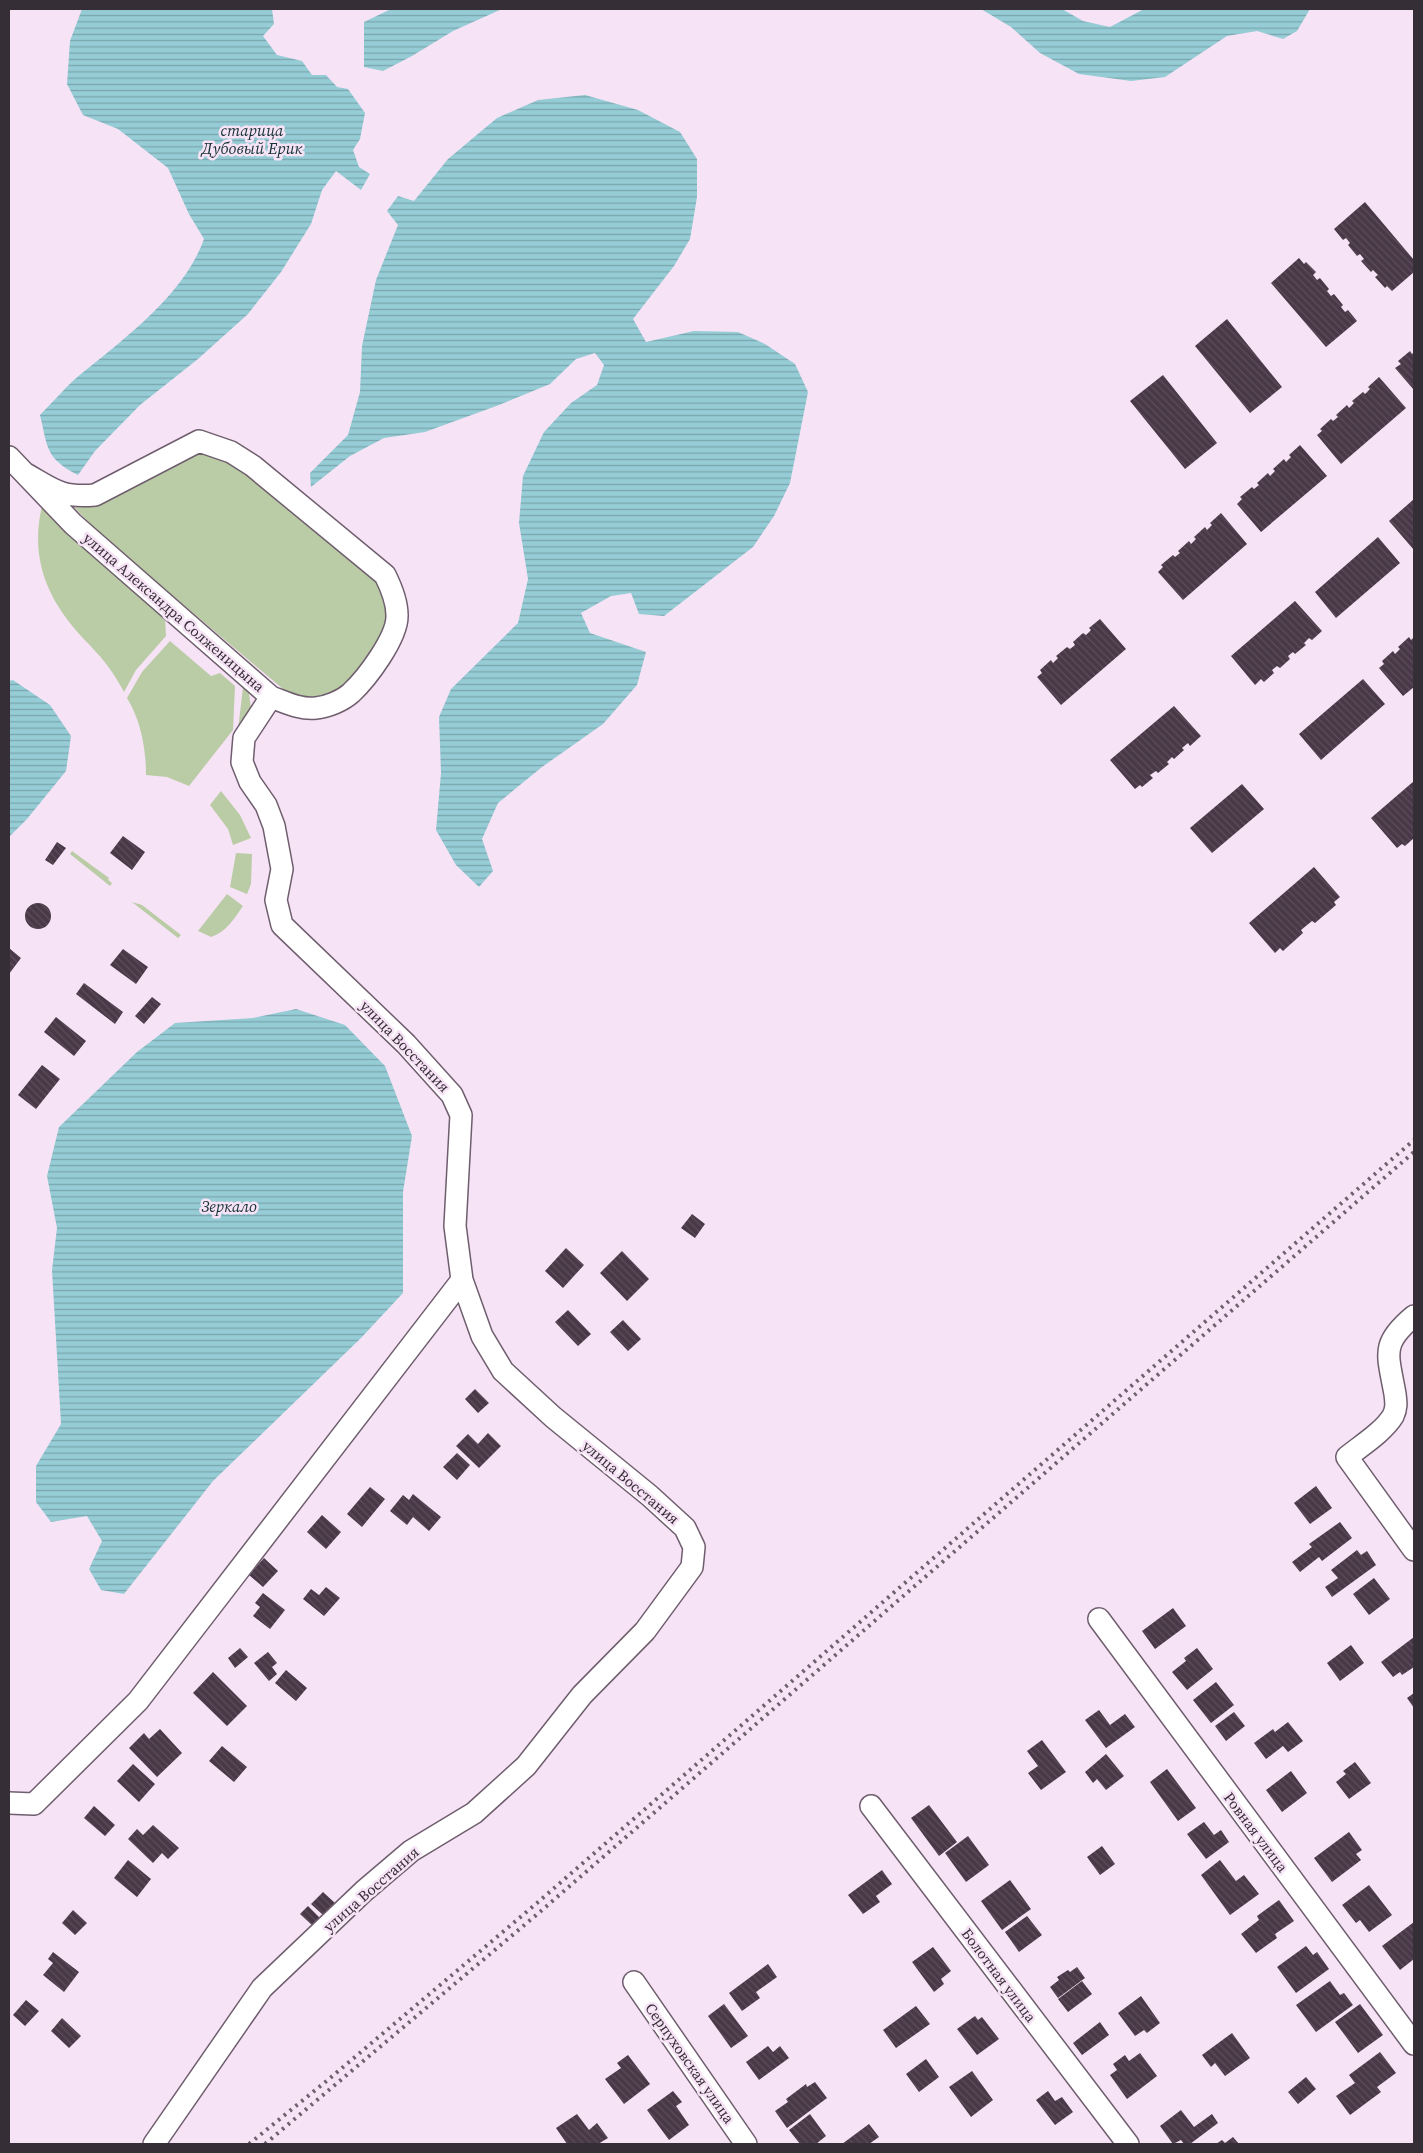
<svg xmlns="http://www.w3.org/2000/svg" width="1423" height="2153" viewBox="0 0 1423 2153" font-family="'Source Serif 4',serif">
	<defs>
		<pattern id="water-rules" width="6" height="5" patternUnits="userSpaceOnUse" patternTransform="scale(1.25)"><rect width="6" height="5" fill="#95ccd5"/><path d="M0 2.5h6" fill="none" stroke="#7aa6ae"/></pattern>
		<pattern id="building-back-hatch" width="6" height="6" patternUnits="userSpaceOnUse" patternTransform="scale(1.25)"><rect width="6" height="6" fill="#493948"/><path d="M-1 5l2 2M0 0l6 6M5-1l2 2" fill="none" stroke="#5b4d5a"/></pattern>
	</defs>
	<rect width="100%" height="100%" fill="#f7e3f6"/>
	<path fill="#bacca5" d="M197 453 226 458 372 573C379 586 389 600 387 616 386 633 376 647 366 660 345 688 319 712 283 689L101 535 72 505H90Z
		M42 506 165 617 166 636 136 670 124 692C110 666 101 657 82 637 46 598 30 557 42 506Z
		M170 641 211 676 220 673 235 686 233 730 189 786 167 777 146 775C146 749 141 721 127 698L142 672Z
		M243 687 249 693 251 709 238 730Z
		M221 791 240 815 251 838 233 845 228 829 210 805Z
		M72 851 109 878 108 880 112 883 110 886 70 854Z
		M236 853 252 854 251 884 247 894 230 887Z
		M227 894 243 906C234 919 226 932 211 937L198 931Z
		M132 902 142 905 181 935 178 938Z"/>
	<path fill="url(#water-rules)" d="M82 9H272L274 24 263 36 277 55 302 61 312 75H326L337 87 348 89 365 113 360 139 353 150 359 167 370 174 361 190 336 171 322 190 311 224 281 272 248 314 198 359 140 405 95 451 78 475C45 458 48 448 40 415 52 403 63 390 75 379 120 342 184 296 204 239L189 214 168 168 118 129 83 115 67 84 70 41Z
		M391 9H502L453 31 412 56 383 71 364 67V22Z
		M981 9H1062L1083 21 1110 27 1144 9H1310L1297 31 1283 39 1257 31 1227 36 1165 77 1131 81 1079 74 1040 53 1011 27Z
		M585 95 638 110 680 132 697 159V197L690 239 674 266 633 319 646 342 694 331 738 332 765 344 795 364 808 392 790 483 774 516 753 547 664 616 639 614 631 593 611 596 581 613 590 633 646 652 637 685 603 724 542 767 498 803 482 839 493 871 479 887 456 865 436 830 441 773 439 717 451 689 518 623 528 579 519 523 523 476 544 432 571 403 597 385 604 365 595 353 576 359 550 384 499 405 425 432 384 438 350 456 311 487 310 473 348 435 360 392 362 346 376 280 398 225 387 211 398 196 414 201 448 159 497 118 538 100Z
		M13 680 50 705 71 736 66 771 27 819 9 837V681Z
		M296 1009 345 1025 385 1066 412 1136 403 1192V1293L361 1338 213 1481 124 1594 101 1590 89 1569 102 1541 87 1516 51 1522 36 1502V1466L61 1424 52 1270 57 1228 47 1176 59 1127 137 1052 175 1023 253 1018Z"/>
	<path fill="url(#building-back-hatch)" d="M1365 202 1414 260V272L1392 291 1387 286 1385 288 1375 277 1378 275 1373 270 1371 272 1361 261 1364 259 1360 254 1357 256 1348 245 1350 243 1346 238 1343 240 1334 229Z
		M1299 258 1304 264 1306 262 1316 272 1313 275 1317 280 1320 278 1329 289 1327 291 1331 296 1334 294 1343 305 1341 307 1345 312 1348 310 1357 321 1326 347 1271 283Z
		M1227 319 1282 387 1250 413 1195 346Z
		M1410 351 1412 354 1414 352V390L1395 368 1401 364 1398 361Z
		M1163 375 1217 443 1185 469 1130 401Z
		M1379 377 1406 408 1341 464 1317 435 1322 431 1320 429 1331 419 1333 421 1338 417 1336 415 1347 405 1349 408 1354 403 1352 401 1363 392 1365 394 1370 389 1368 387Z
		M1300 445 1327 476 1261 532 1237 504 1242 499 1240 497 1252 487 1254 489 1259 485 1257 483 1268 473 1270 476 1275 471 1273 469 1284 459 1286 462 1291 457 1289 455Z
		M1414 499V550L1389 521Z
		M1221 513 1247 544 1183 600 1158 572 1163 567 1161 565 1173 555 1175 557 1180 553 1178 551 1189 541 1191 544 1196 539 1194 537 1205 527 1207 530 1212 525 1210 523Z
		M1378 537 1400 563 1336 618 1315 592Z
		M1295 601 1322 631 1312 640 1309 638 1304 643 1306 645 1295 654 1293 652 1288 656 1290 659 1280 668 1277 666 1272 670 1274 673 1264 682 1261 679 1255 685 1231 656Z
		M1100 619 1126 649 1061 705 1037 677 1042 673 1040 670 1051 660 1053 663 1058 658 1056 656 1067 647 1070 649 1075 645 1073 642 1083 633 1086 635 1091 630 1089 628Z
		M1409 637 1411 640 1414 637V687L1403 696 1379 668 1384 664 1382 661 1393 651 1395 654 1400 649 1398 647Z
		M1363 679 1385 704 1321 760 1299 734Z
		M1174 706 1201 736 1190 746 1188 743 1182 748 1184 750 1174 759 1172 757 1167 762 1169 764 1158 773 1156 771 1150 775 1153 778 1142 787 1140 785 1135 789 1110 760Z
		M1414 781V838L1405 846 1402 844 1397 848 1371 818Z
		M1242 784 1264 809 1212 853 1190 828Z
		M123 836 145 852 132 870 110 853Z
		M57 842 66 848 53 865 45 860Z
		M1314 867 1340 897 1334 902 1336 905 1315 923 1312 921 1301 930 1303 933 1283 951 1280 948 1275 953 1249 923Z
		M25 916a13 13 0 1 1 26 0a13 13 0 1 1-26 0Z
		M9 948 21 958 9 974Z
		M123 949 148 967 136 984 110 965Z
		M84 983 123 1012 115 1024 76 994Z
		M152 997 161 1004 144 1024 135 1016Z
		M56 1017 86 1041 74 1056 44 1032Z
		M42 1065 60 1079 36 1109 18 1095Z
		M692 1214 705 1224 695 1238 681 1228Z
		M566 1248 584 1265 563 1288 545 1271Z
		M622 1251 649 1279 627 1301 600 1273Z
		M568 1310 591 1334 578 1346 555 1322Z
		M623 1320 641 1339 628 1351 610 1332Z
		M475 1389 489 1403 478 1413 465 1399Z
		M488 1433 501 1446 479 1468 456 1446 468 1434 478 1444Z
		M457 1453 470 1465 457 1480 443 1467Z
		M1316 1486 1332 1508 1310 1524 1294 1503Z
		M370 1487 385 1499 362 1527 347 1514Z
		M413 1494 441 1517 429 1531 413 1517 407 1525 390 1511 403 1495 409 1500Z
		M322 1515 341 1532 326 1549 307 1532Z
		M1340 1522 1352 1538 1322 1561 1319 1557 1300 1572 1292 1562 1312 1547 1309 1544Z
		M1357 1550 1361 1555 1367 1551 1376 1565 1332 1597 1325 1587 1338 1578 1331 1570Z
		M264 1558 278 1571 263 1587 249 1575Z
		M1374 1578 1390 1599 1369 1615 1353 1594Z
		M326 1587 340 1598 324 1616 303 1599 311 1589 319 1595Z
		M263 1593 285 1610 270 1629 253 1616 260 1607 255 1603Z
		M1173 1608 1186 1626 1155 1649 1142 1631Z
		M1414 1637V1667L1402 1675 1400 1672 1393 1677 1381 1662Z
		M1351 1645 1364 1663 1340 1681 1327 1663Z
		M240 1648 248 1657 235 1668 228 1658Z
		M1197 1648 1213 1669 1187 1690 1172 1672 1186 1661 1184 1658Z
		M268 1652 277 1663 272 1667 277 1674 269 1681 254 1663Z
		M286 1670 307 1688 296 1701 275 1683Z
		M213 1672 247 1706 227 1726 193 1693Z
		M1216 1682 1234 1705 1211 1723 1193 1700Z
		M1414 1693V1708L1407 1698Z
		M1099 1710 1110 1725 1125 1714 1135 1727 1106 1748 1085 1720Z
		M1234 1712 1245 1726 1226 1741 1215 1726Z
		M1288 1722 1303 1741 1288 1752 1283 1746 1266 1759 1254 1743 1273 1729 1275 1732Z
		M160 1729 182 1753 157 1777 129 1748 144 1733 149 1739Z
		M1042 1740 1066 1772 1041 1790 1028 1773 1038 1766 1027 1751Z
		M222 1746 247 1767 234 1782 209 1761Z
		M1106 1754 1124 1776 1106 1790 1097 1779 1093 1783 1085 1772Z
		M1355 1762 1371 1783 1349 1799 1336 1782 1346 1774 1343 1771Z
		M133 1764 155 1784 139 1802 117 1781Z
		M1167 1769 1196 1808 1178 1821 1150 1782Z
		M1291 1771 1307 1793 1282 1812 1266 1790Z
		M929 1805 957 1842 939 1856 911 1818Z
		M94 1806 115 1825 105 1836 84 1818Z
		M1204 1822 1214 1835 1221 1830 1229 1842 1206 1859 1187 1834Z
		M153 1825 179 1848 168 1859 162 1853 153 1863 128 1839 137 1829 143 1835Z
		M1349 1832 1362 1850 1356 1854 1361 1860 1332 1882 1314 1858Z
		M968 1836 989 1865 966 1882 945 1853Z
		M1102 1846 1115 1864 1100 1875 1087 1857Z
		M128 1860 151 1879 137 1897 114 1878Z
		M1220 1860 1236 1881 1244 1875 1259 1894 1230 1915 1201 1875Z
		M882 1870 892 1884 876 1896 880 1902 863 1914 848 1895Z
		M1010 1880 1031 1909 1002 1930 981 1901Z
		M1369 1885 1392 1915 1369 1932 1360 1920 1356 1923 1342 1905Z
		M323 1892 335 1903 323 1915 311 1904Z
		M1279 1900 1294 1921 1275 1934 1277 1938 1256 1953 1241 1934 1259 1920 1257 1916Z
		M308 1906 320 1918 313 1926 300 1914Z
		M73 1910 87 1923 75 1935 62 1923Z
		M1027 1916 1042 1935 1019 1952 1005 1932Z
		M1414 1922V1959L1400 1970 1382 1946Z
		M1306 1946 1313 1955 1317 1952 1329 1969 1296 1993 1277 1967Z
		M933 1947 951 1971 941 1979 944 1984 934 1992 912 1962Z
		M53 1952 79 1972 64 1992 43 1975 53 1963 48 1959Z
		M768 1964 777 1977 756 1992 760 1998 742 2011 729 1993Z
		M1077 1967 1085 1978 1058 1998 1050 1987 1059 1980 1057 1977 1068 1970 1070 1972Z
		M1082 1981 1092 1994 1068 2012 1058 1999Z
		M1330 1981 1340 1995 1344 1993 1353 2005 1316 2032 1296 2005Z
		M1141 1996 1160 2023 1147 2033 1144 2030 1135 2036 1118 2013Z
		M26 2000 39 2011 25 2026 13 2015Z
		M724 2004 748 2036 731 2048 708 2016Z
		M1360 2004 1383 2035 1358 2053 1335 2022Z
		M916 2006 930 2024 896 2048 883 2030Z
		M975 2016 978 2020 982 2017 999 2039 977 2055 957 2029Z
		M62 2018 81 2036 69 2048 51 2031Z
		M1100 2022 1109 2035 1082 2055 1073 2043Z
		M1232 2033 1250 2058 1225 2076 1215 2063 1211 2067 1202 2055Z
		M768 2046 773 2052 780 2046 789 2058 759 2080 746 2062Z
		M1380 2052 1396 2073 1377 2087 1381 2092 1350 2115 1336 2096 1355 2083 1349 2075Z
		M1140 2053 1157 2076 1127 2099 1110 2075 1117 2070 1113 2064 1125 2055 1129 2061Z
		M628 2055 650 2084 624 2104 605 2079 621 2068 617 2063Z
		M926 2059 939 2077 919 2092 906 2074Z
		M972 2071 993 2100 971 2117 949 2087Z
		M1306 2077 1316 2089 1298 2104 1288 2092Z
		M815 2082 827 2098 787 2128 775 2111 788 2102 786 2099 806 2084 807 2087Z
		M673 2091 682 2102 676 2106 689 2125 669 2140 647 2110Z
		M1048 2091 1055 2101 1062 2097 1073 2112 1055 2125 1036 2100Z
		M1181 2110 1194 2127 1212 2114 1218 2123 1190 2144H1184L1181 2140 1173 2144 1160 2126Z
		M577 2114 589 2130 597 2123 608 2138 598 2144H567L556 2128Z
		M810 2114 826 2136 816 2144H800L789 2130Z
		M869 2124 879 2137 869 2144H842Z
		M1233 2137 1239 2144H1216L1222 2140 1225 2143Z"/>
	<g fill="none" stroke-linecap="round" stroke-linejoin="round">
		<g stroke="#6f5e6e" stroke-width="24">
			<path id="street" d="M9 457 73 524 271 697C285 702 300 710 316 708 327 707 342 701 351 693 367 678 398 637 397 615 397 601 391 587 385 575L253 466 231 452 199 441 95 495C61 498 54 490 26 474
				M1414 1316C1380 1344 1388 1354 1395 1394 1396 1402 1397 1408 1393 1416 1383 1432 1362 1445 1347 1457L1414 1550
				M1099 1619 1414 2044
				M9 1803 34 1804 138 1701 462 1280
				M871 1806 1128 2144
				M634 1982 746 2144
				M154 2144 262 1988 364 1891 411 1851 474 1813 526 1766 582 1695 645 1631 692 1567 694 1547 685 1528 650 1496 553 1417 503 1371 482 1336 462 1280 455 1226 461 1115 452 1095 406 1044 282 925 276 900 282 869 274 826 266 805 250 782 242 762 244 738 271 697"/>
		</g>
		<use href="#street" stroke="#fff" stroke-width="21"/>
		<path stroke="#6c616c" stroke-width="4" stroke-dasharray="2.5 5" stroke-linecap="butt" d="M249 2144 329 2079 537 1903 1414 1140
			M265 2144 541 1911 1414 1152"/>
	</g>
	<g text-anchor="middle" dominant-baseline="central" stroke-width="5" stroke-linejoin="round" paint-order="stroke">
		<g font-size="15" fill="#362e36" stroke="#f7e3f6">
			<text transform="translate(174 612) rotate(41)">улица Александра Солженицына</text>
			<text transform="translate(405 1046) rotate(46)">улица Восстания</text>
			<text transform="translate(631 1482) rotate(40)">улица Восстания</text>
			<text transform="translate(1256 1832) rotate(53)">Ровная улица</text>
			<text transform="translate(371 1889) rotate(-41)">улица Восстания</text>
			<text transform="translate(999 1975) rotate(53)">Болотная улица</text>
			<text transform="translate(690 2063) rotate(55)">Серпуховская улица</text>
		</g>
		<g font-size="16" font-style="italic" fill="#143135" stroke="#f7e3f6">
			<text x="252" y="130">старица<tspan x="252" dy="18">Дубовый Ерик</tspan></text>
			<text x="229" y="1206">Зеркало</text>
		</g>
	</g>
	<rect width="1423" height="2153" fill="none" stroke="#362e36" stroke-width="20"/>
</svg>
